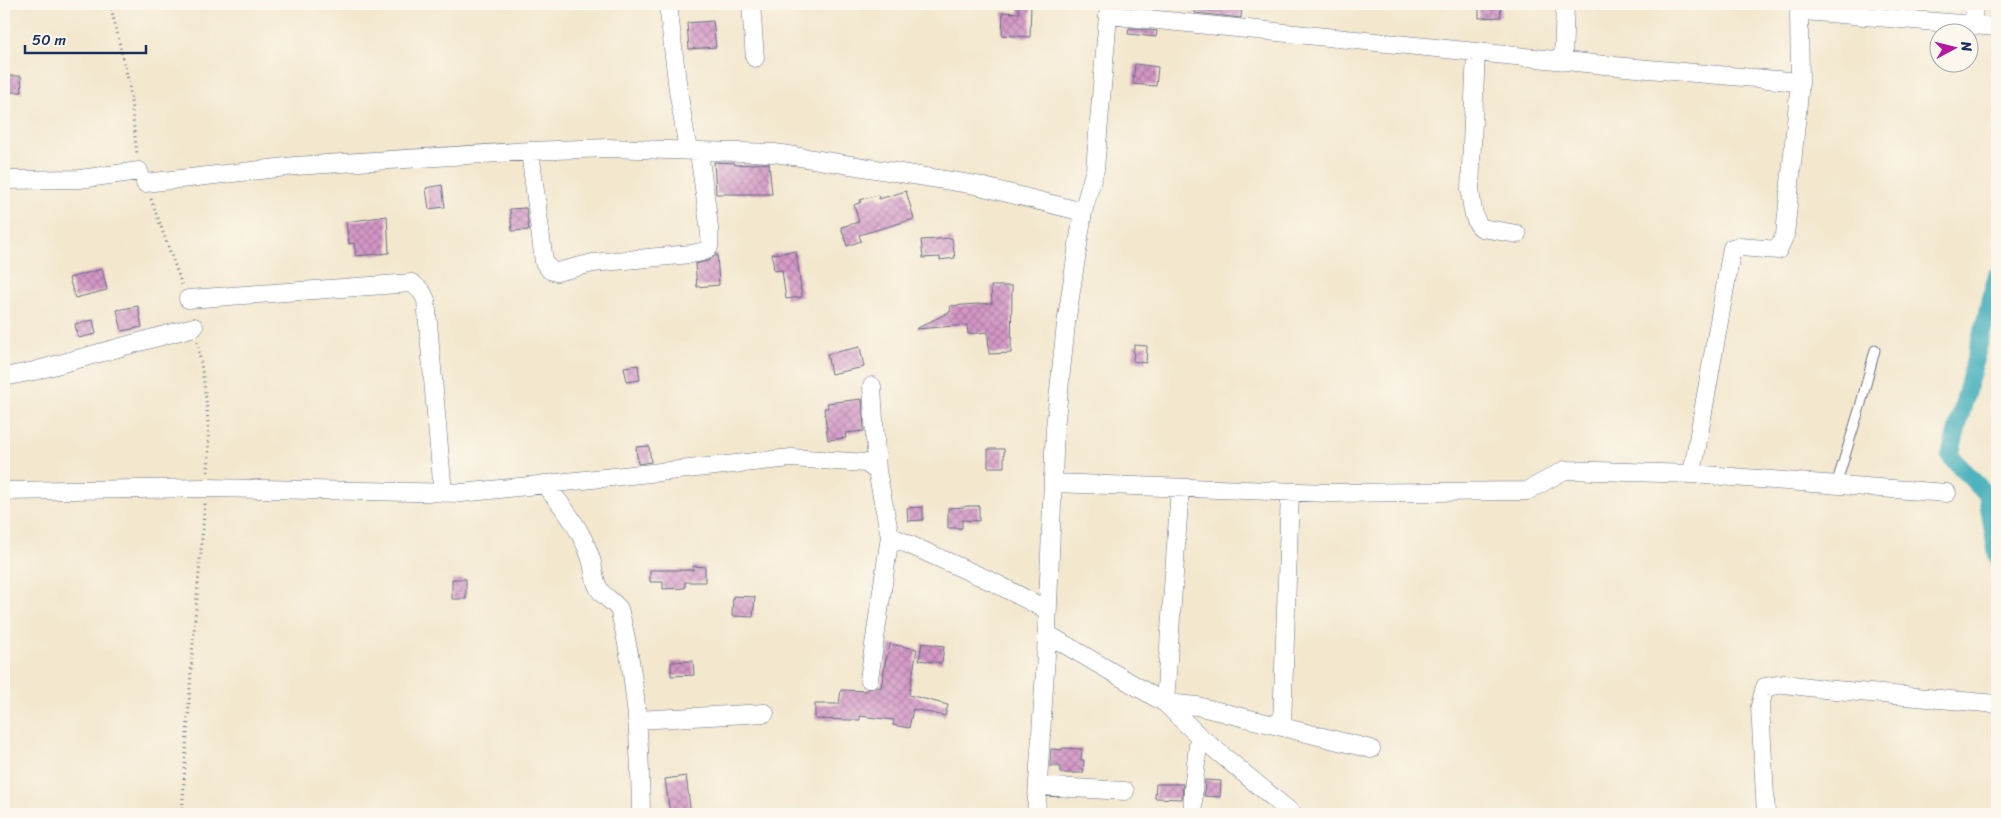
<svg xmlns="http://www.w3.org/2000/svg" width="2001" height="818" viewBox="0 0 2001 818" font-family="Sriracha,sans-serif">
	<defs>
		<pattern id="building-cross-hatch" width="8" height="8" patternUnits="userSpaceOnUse" patternTransform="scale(1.25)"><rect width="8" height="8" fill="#d498c6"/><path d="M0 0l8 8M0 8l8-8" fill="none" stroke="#ab7ca4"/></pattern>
	</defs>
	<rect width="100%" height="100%" fill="#fbf7ec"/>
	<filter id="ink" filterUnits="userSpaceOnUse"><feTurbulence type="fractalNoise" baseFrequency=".02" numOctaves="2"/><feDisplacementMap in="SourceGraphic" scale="10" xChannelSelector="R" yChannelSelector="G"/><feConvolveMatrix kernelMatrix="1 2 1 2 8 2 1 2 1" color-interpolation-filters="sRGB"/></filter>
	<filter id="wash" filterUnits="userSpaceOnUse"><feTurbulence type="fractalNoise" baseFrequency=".0096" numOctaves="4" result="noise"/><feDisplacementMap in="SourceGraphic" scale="20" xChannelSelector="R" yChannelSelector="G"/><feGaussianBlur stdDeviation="1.12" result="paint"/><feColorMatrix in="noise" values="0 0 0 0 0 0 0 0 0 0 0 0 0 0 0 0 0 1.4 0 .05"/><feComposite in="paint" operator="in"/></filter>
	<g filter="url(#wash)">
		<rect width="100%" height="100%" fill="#f3e7cd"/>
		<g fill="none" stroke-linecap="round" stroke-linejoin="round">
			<path stroke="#3dacb9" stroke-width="18" d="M1997 275 1950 456 1987 495 1997 556"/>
		</g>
		<g id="blocks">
			<path fill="url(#building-cross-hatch)" d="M1019 4H1031L1030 37 1002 35 1003 12 1019 13Z
				M1194 4H1242L1241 18 1195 13Z
				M1487 4H1500L1501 17 1479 18V5Z
				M713 21 716 47 689 49 687 23Z
				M1129 28 1157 31 1156 37 1128 34Z
				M1135 64 1158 67 1156 86 1133 84Z
				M9 76H21L22 92H9Z
				M714 162 734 163 735 165 769 163 772 194H716Z
				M442 185 445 207 429 209 426 188Z
				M906 191 914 219 859 235 861 241 847 246 841 227 859 222 854 205 861 202 860 200 878 195 879 199Z
				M526 208 529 230 512 231 510 209Z
				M387 216 389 253 356 256 354 243 349 244 346 222Z
				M952 238 955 258 940 260V257L923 258 921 240Z
				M796 251 802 297 786 299 782 270 774 271 772 254Z
				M717 254 719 285 697 287 695 264 708 261Z
				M102 269 107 290 75 298 69 278Z
				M991 286H1012L1011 353 989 354 988 332 968 334 967 325 916 329 951 311 950 306 992 303Z
				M138 306 142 327 122 331 117 310Z
				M93 320 96 334 78 338 75 324Z
				M1134 345 1147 346 1146 363 1133 361Z
				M860 347 864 367 831 374 827 354Z
				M638 365 640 380 627 382 624 367Z
				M862 399 864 431 845 433 846 438 828 440 824 408H828L827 403Z
				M649 446 651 462 638 464 636 447Z
				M988 449H1004V467H988Z
				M966 506H979V521L962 520V528H948V508L965 507Z
				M923 507V520L908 521 907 508Z
				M693 566 705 567V582H685V588L663 589V582H650V570H693Z
				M452 579H466V599H452Z
				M733 596 755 597 753 617 732 616Z
				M922 643 944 646 942 663 919 660Z
				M890 644 917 649 909 695 948 705 945 716 913 709 909 728 893 725 894 720 860 716V720H851L815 719V704H839L841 690 866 691 867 689 881 687 887 654H888Z
				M693 661 694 675 671 676V662Z
				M1062 748 1082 749 1081 760H1084L1083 773H1060V766H1050L1051 749 1062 750Z
				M686 776 691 814H670L665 779Z
				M1205 780 1221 781 1220 797 1204 796Z
				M1156 784H1183L1182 799 1155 798Z"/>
		</g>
	</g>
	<g filter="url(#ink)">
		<use href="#blocks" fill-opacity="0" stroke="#676f85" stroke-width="1"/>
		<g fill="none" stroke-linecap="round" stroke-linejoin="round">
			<g stroke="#676f85" stroke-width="11">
				<path id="service" d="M1836 485 1860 407 1875 350"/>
			</g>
			<g stroke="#676f85" stroke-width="19">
				<path id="minor" d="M668 4 678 90 688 150
					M751 4 755 58
					M1108 15 1625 67 1800 82
					M1973 24 1974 4
					M1476 52 1470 190C1472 202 1472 221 1482 228L1517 234
					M1563 60 1565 4
					M530 151 544 262 550 270 557 272 593 263 691 254C697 253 706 252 709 247 713 240 700 165 699 151
					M4 180 80 179 139 171
					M145 183 295 166 530 151 607 148 699 151 775 153 976 185 1083 212
					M188 299 412 283 422 292 426 300 443 493
					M4 377 34 371 194 327
					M872 386 877 471
					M1692 474 1732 248 1740 247 1778 250 1785 235 1800 82 1799 14 1804 11 1997 27
					M1053 483 1329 493 1527 491 1565 470 1692 474 1947 493
					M544 484C563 506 581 529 590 556 594 566 593 577 598 587 601 595 613 601 619 609 637 675 640 746 641 814
					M1180 488 1165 703 1199 736 1293 814
					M4 491 206 488 462 493 791 458 866 463 877 471 890 536 869 679
					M890 536 995 583 1047 610
					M1047 634 1165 703 1197 706 1371 749
					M637 720 765 713
					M1282 726 1290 492
					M1038 786 1125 791
					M1036 814 1046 655 1055 428 1066 324 1083 212 1095 169 1109 4
					M1193 814V790L1199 736
					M1766 814 1760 706 1765 687 1785 684 1824 689 1997 704"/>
			</g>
			<path stroke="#676f85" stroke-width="3" stroke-dasharray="1 4" stroke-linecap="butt" d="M110 4 129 83 137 155
				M151 199 182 285
				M197 342C205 384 211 428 208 472
				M182 814 192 655 205 503"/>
			<use href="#service" stroke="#fff" stroke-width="9"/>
			<use href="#minor" stroke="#fff" stroke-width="18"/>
		</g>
	</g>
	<rect width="2001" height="818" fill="none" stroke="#fbf7ec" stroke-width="20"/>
	<g transform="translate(1954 48) rotate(83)"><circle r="24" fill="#fbf7ec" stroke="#a1a7b3"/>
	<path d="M0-4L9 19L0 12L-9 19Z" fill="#b5179e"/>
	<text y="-8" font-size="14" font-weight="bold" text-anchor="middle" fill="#1b2f5e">N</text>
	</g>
	<path d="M25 45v8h121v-8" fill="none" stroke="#1b2f5e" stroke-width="2.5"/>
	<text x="32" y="45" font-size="15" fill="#1b2f5e" stroke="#fbf7ec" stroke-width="4" paint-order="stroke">50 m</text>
</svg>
